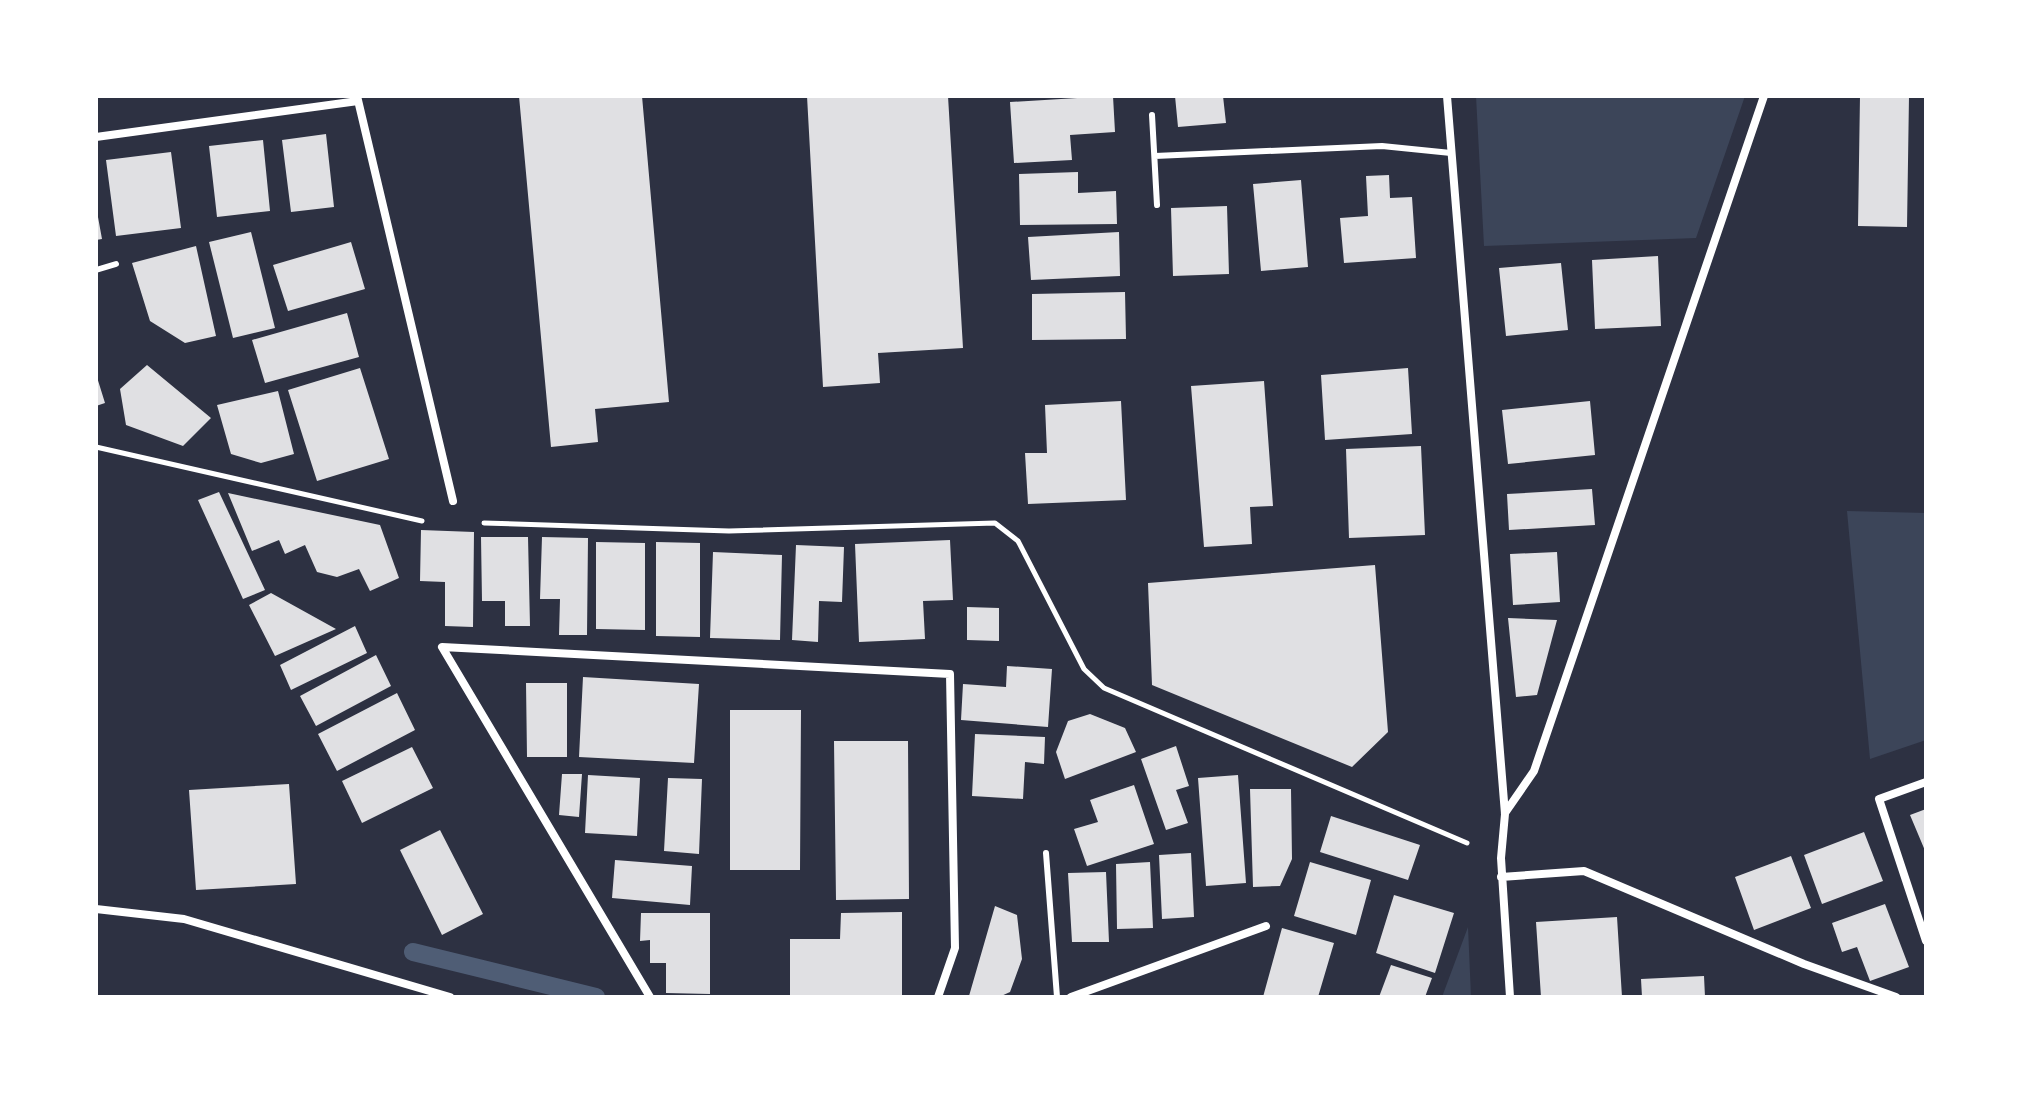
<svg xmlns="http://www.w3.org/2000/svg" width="2022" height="1093" viewBox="0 0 2022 1093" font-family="'Sofia Sans Condensed',sans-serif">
	<rect width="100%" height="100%" fill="#2d3142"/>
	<path fill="#3c4559" d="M1476 96H1745L1696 238 1484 246Z
		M1847 511 1926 513V740L1870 759Z
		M1468 927 1471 997H1442Z"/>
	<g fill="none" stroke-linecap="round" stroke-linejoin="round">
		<path stroke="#4f5d75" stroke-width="18" d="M413 952 596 997"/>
	</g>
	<path fill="#e0e0e3" d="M519 96H642L669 402 595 409 598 442 551 447Z
		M807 96H948L963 348 878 353 880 383 823 387Z
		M1110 96H1113L1115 132 1070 135 1072 160 1014 163 1010 102Z
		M1175 96H1223L1226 123 1178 127Z
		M1860 96H1909L1907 227 1858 226Z
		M326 134 334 207 291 212 282 140Z
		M263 140 270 211 217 217 209 146Z
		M171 152 181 228 116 236 106 160Z
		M1078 172V193L1116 191 1117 224 1020 225 1019 174Z
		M1389 175 1390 198 1412 197 1416 258 1344 263 1340 218 1368 216 1366 176Z
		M1301 180 1308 267 1261 271 1253 184Z
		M96 206 102 239 96 240Z
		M1227 206 1229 274 1173 276 1171 208Z
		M251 232 275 328 233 338 209 242Z
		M1119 232 1120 276 1031 280 1028 237Z
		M351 242 365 289 288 311 273 265Z
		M196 246 216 336 185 343 150 321 132 263Z
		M1658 256 1661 326 1595 329 1592 260Z
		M1561 263 1568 330 1506 336 1499 268Z
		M1125 292 1126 339 1032 340V294Z
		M347 313 359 357 265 383 252 340Z
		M147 365 211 418 183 446 126 425 120 389Z
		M360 368 389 459 317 481 288 390Z
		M1408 368 1412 434 1325 440 1321 375Z
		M96 374 105 403 96 406Z
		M1264 381 1273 506 1250 507 1252 544 1204 547 1191 386Z
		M278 391 294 454 261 463 231 454 217 405Z
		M1121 401 1126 500 1028 504 1025 453H1047L1045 405Z
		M1590 401 1595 455 1508 464 1502 410Z
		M1421 446 1425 535 1349 538 1346 449Z
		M1592 489 1595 525 1509 530 1507 494Z
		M219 492 265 590 243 599 198 500Z
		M228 493 380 525 399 578 370 591 359 569 337 577 317 572 305 545 285 554 279 540 252 551Z
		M421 530 474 532 473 627 445 626V582L420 581Z
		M481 537H528L530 626H505V601H482Z
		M542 537 588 538 587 635H559L560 599H540Z
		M950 540 953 600 923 601 925 639 859 642 855 544Z
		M596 542 645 543V630L596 629Z
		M656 542 700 543V637L656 636Z
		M796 545 844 547 842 602 819 601 818 642 792 640Z
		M713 552 782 555 780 640 710 638Z
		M1557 552 1560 602 1513 605 1510 554Z
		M1375 565 1388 732 1352 767 1152 685 1148 583Z
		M271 593 336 629 275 656 249 605Z
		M967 607 999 608V641L967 640Z
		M1508 618 1557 620 1537 695 1516 697Z
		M355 626 367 653 291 690 280 665Z
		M376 655 391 686 316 726 300 696Z
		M1007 666 1052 669 1048 727 961 720 963 684 1006 687Z
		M583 677 699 684 694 763 579 757Z
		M526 683H567V757H527Z
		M397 693 415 730 337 771 318 734Z
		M730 710H801L800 870H730Z
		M1090 714 1125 728 1136 752 1065 779 1056 752 1068 721Z
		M975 734 1045 737 1044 764 1025 762 1023 799 972 796Z
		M834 741H908L909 899 836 900Z
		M1176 746 1189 786 1176 790 1188 823 1166 830 1141 759Z
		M412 747 433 788 362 823 342 781Z
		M562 774H582L579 817 559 815Z
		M588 775 640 778 637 836 585 833Z
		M1238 775 1246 883 1206 886 1198 778Z
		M668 778 702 779 699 854 664 851Z
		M289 784 296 884 196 890 189 790Z
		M1134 785 1154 844 1087 866 1074 829 1098 822 1090 800Z
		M1250 789H1291L1292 859 1280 886 1253 887Z
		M1926 809V853L1910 815Z
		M1331 816 1420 845 1408 880 1320 852Z
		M440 830 483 914 442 935 400 850Z
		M1864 832 1883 881 1822 904 1804 855Z
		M1191 853 1194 917 1162 919 1159 855Z
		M1791 856 1811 908 1754 930 1735 877Z
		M615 860 692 866 690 905 612 898Z
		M1150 862 1153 928 1117 929 1116 864Z
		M1310 862 1371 880 1356 935 1294 916Z
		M1106 872 1109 942H1072L1068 873Z
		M1394 895 1454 913 1435 973 1376 953Z
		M1885 904 1909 967 1870 981 1857 947 1842 952 1832 923Z
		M995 906 1017 915 1022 959 1010 992 999 997H971L969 996Z
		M902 912V997H790V939H840L841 913Z
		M641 913H710V994L666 993V963H650V940L640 941Z
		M1617 917 1622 997H1541L1536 922Z
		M1282 928 1334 943 1318 997H1263Z
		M1391 965 1432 978 1425 997H1379Z
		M1704 976 1705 997H1642L1641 979Z"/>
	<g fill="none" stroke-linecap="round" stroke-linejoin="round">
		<path stroke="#fff" stroke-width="5" d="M96 447 422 521
			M484 523 729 531 995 523 1018 541 1084 669 1104 688 1467 843"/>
		<path stroke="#fff" stroke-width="6" d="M1152 115 1157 205
			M1155 156 1382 146 1451 153
			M96 270 116 264
			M1046 853 1057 997"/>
		<path stroke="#fff" stroke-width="8" d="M357 96 453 501
			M1447 96 1505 814 1501 858 1510 997
			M96 137 358 101
			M1926 782 1879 799 1926 941
			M1505 813 1534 771 1764 96
			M1501 877 1584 871 1804 964 1896 997
			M96 909 184 919 450 997
			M650 997 442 647 950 674 955 948 938 997
			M1071 997 1266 926"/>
	</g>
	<rect width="2022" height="1093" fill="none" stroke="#ffffff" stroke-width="196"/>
</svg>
